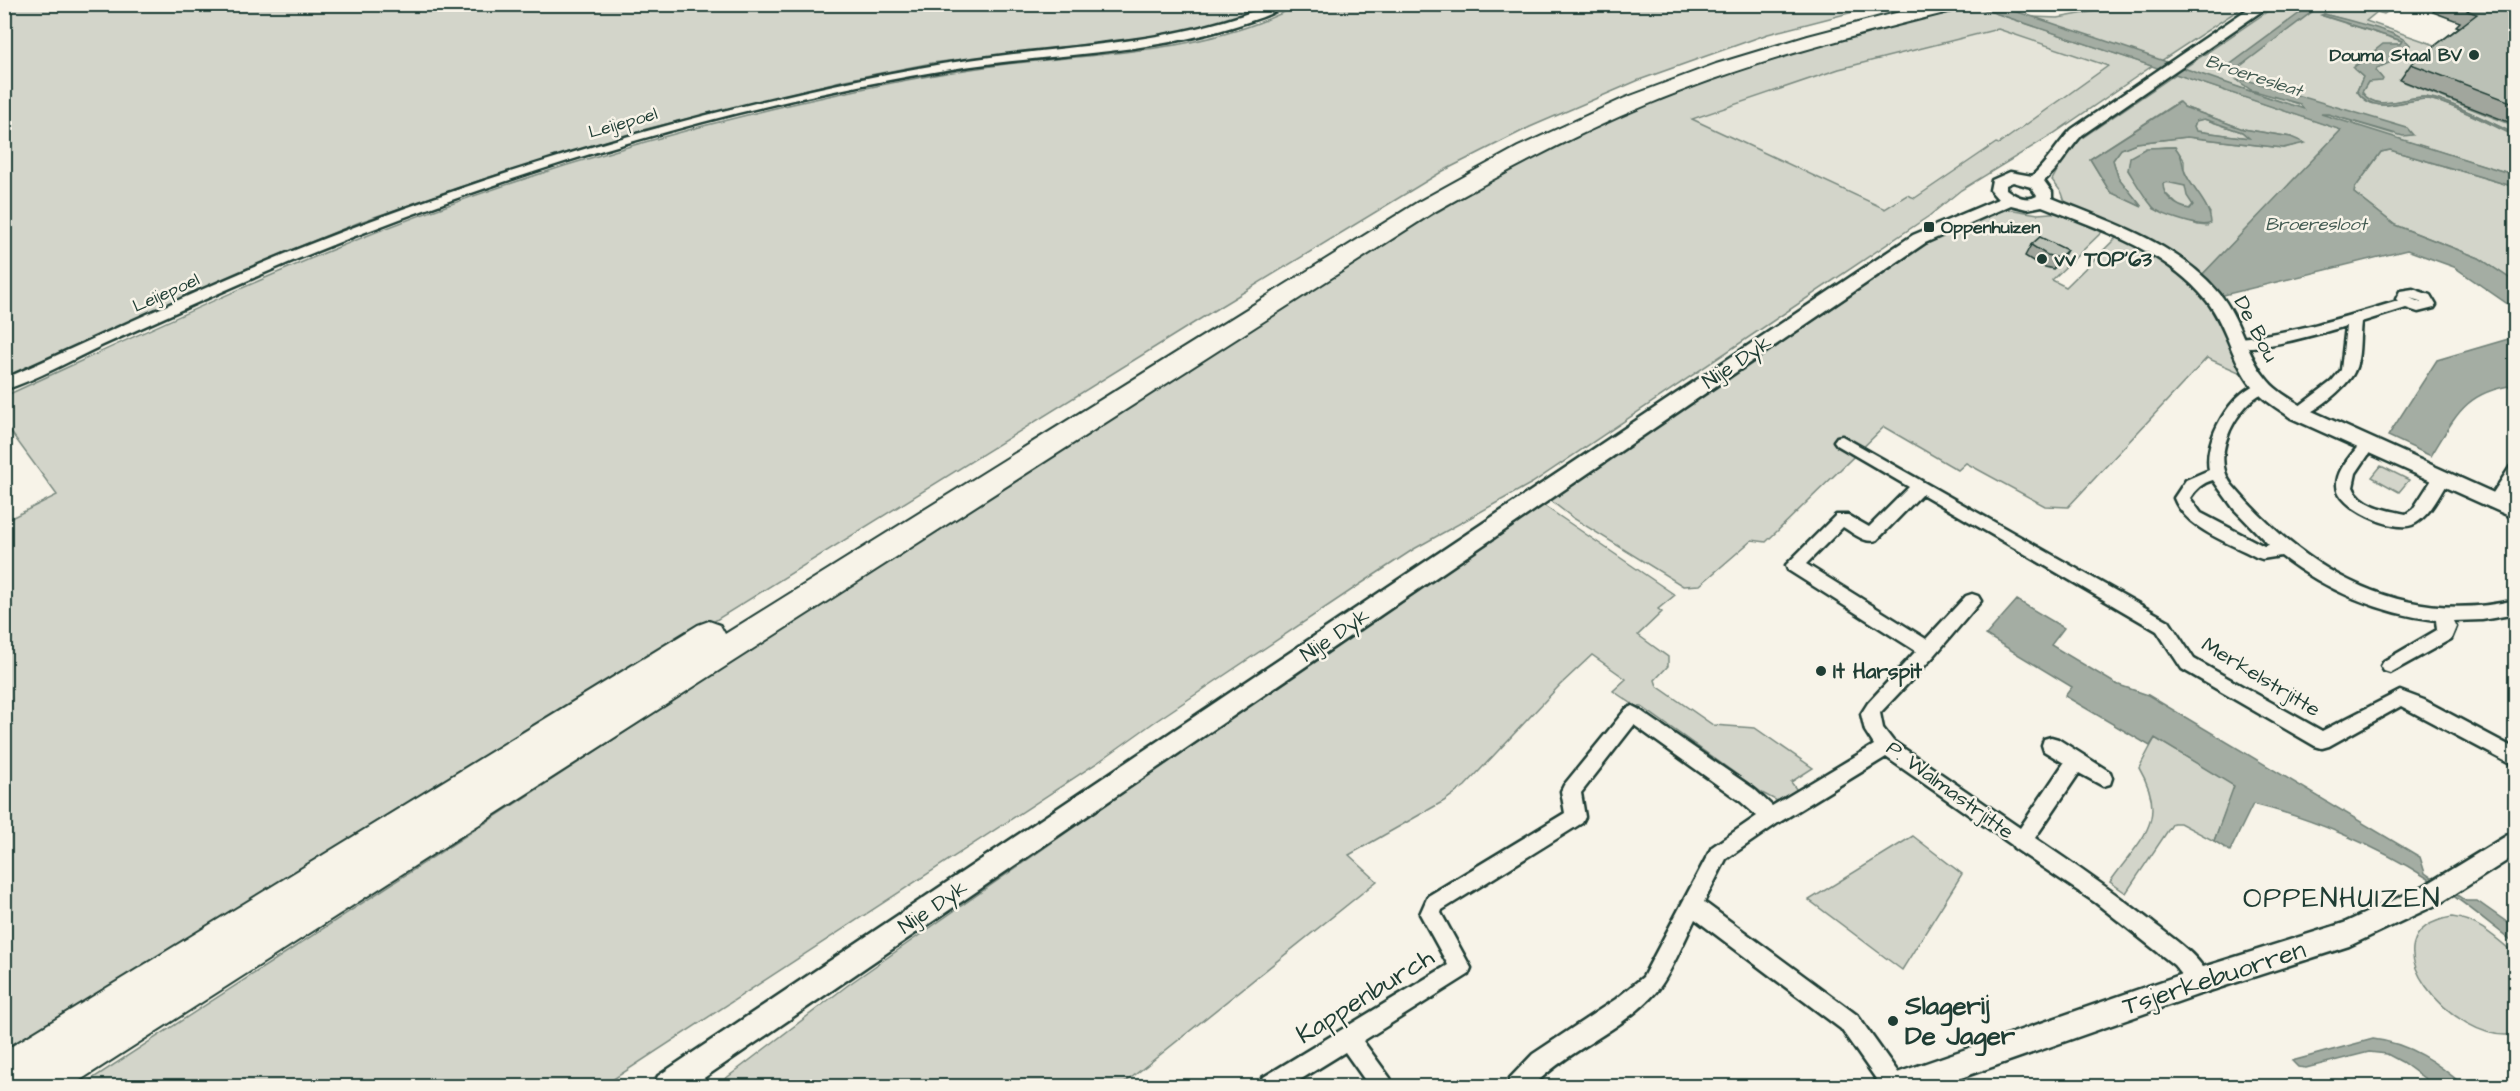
<svg xmlns="http://www.w3.org/2000/svg" width="2520" height="1091" viewBox="0 0 2520 1091" font-family="'Architects Daughter',sans-serif">
	<rect width="100%" height="100%" fill="#f7f3e8"/>
	<filter id="ink" filterUnits="userSpaceOnUse"><feTurbulence type="fractalNoise" baseFrequency=".0167" numOctaves="2"/><feDisplacementMap in="SourceGraphic" scale="12" xChannelSelector="R" yChannelSelector="G"/><feConvolveMatrix kernelMatrix="1 2 1 2 8 2 1 2 1" color-interpolation-filters="sRGB"/></filter>
	<g filter="url(#ink)">
		<path fill="#e5e4d9" d="M1998 29 2109 66 1999 144 1915 198 1906 195 1885 209 1691 119 1839 69Z"/>
		<path fill="#d3d5ca" stroke="#79897f" stroke-width="1.5" fill-rule="evenodd" d="M129 4 1270 5 1227 23 1171 34 932 63 845 80 646 129 484 179 360 222 294 249 5 377V5H85L88 8Z
			M1298 5H1880L1768 34 1639 80 1530 127 1443 171 1221 306 5 1062V521L57 495 5 424V396C112 347 219 296 329 251 472 192 621 145 771 109 844 92 918 76 992 66 1094 52 1206 55 1298 5Z
			M2011 5H2094C2065 10 2040 14 2011 5Z
			M2128 5H2246L2161 61 2032 17 2058 18Z
			M2277 5H2312L2229 66 2321 5H2398L2384 14 2377 12 2366 21 2441 47 2399 80 2515 126V134C2494 124 2446 99 2424 97 2404 96 2377 114 2361 92L2368 82 2381 77 2376 71 2377 68 2398 59 2410 45 2394 34 2324 14 2323 16 2402 41 2400 44C2377 44 2374 56 2355 65L2354 69 2363 77 2357 91C2373 117 2404 99 2426 99 2444 100 2497 127 2515 136V175L2318 114H2328L2394 134 2287 100 2300 104 2306 110 2183 69Z
			M1978 7 2152 66 2053 134 1961 190 1929 216 1532 483 1414 549 1359 585 1153 723 1097 763 603 1086H81L705 680 1405 231C1475 190 1544 149 1618 117 1734 68 1855 31 1978 7ZM1998 29 2108 66 1999 144 1996 143 1915 198 1907 195 1885 209 1692 119 1839 69Z
			M2176 74 2342 130 2201 276 2066 205 2062 193 2052 180 2064 158 2079 140ZM2178 102 2184 107 2243 129 2291 137 2292 146 2283 148 2187 137 2136 143 2121 149 2113 160 2118 177 2141 206 2110 192 2090 159ZM2165 147H2175L2184 160V170L2189 180 2210 213 2207 226 2198 225 2154 209 2128 170 2146 149Z
			M2204 119 2242 132 2249 138 2196 131 2194 127 2196 120Z
			M2390 150 2515 187V282L2479 258 2395 225 2354 193 2355 188 2381 152Z
			M2172 182 2186 186 2193 205 2189 209 2181 208 2163 191V183Z
			M2008 209 2038 214 2063 212 2104 230 2052 280 2066 287 2118 236 2156 254 2205 295 2250 377 2207 358 2068 507 2045 506 1966 463 1958 470 1884 427 1766 542 1752 540 1700 585 1683 586 1573 518 1550 500 1949 229Z
			M2381 466 2409 480 2399 492 2372 477Z
			M1543 505 1675 595 1658 609 1662 612 1638 635 1668 657V666L1655 680 1657 686 1713 725 1755 728 1813 768 1791 782 1799 793 1781 803 1764 794 1642 707H1637L1613 691 1626 679 1592 655 1560 685 1465 786 1444 801 1349 855 1377 881 1121 1086H716L848 985 1120 795Z
			M2155 738 2235 786 2214 841 2180 823H2173L2126 893 2110 882C2140 839 2170 821 2139 768Z
			M1913 836 1962 874 1902 970 1809 900Z
			M2452 917C2478 920 2496 938 2515 954V1034C2455 1046 2358 933 2452 917Z"/>
		<path fill="#a4ada3" stroke="#6f8077" stroke-width="1.5" fill-rule="evenodd" d="M2312 4 2321 5 2235 70 2228 66Z
			M1971 5C2005 4 2040 20 2073 30 2150 55 2226 84 2304 109L2300 104 2251 90 2237 80 2250 81 2407 128 2413 135 2403 136 2328 114H2321L2515 175V187L2390 150 2381 152 2355 188 2354 193 2395 225 2479 258 2515 282V309L2454 267 2407 250 2220 296 2201 276 2341 130Z
			M2324 14C2341 19 2403 32 2410 45L2398 59 2377 68 2376 71 2383 79 2382 81 2368 82 2362 92C2376 113 2404 97 2424 97 2443 97 2496 125 2515 134V136C2496 127 2445 100 2426 99 2404 99 2374 117 2357 91L2363 77 2353 68 2383 44H2400L2402 41 2321 15Z
			M2179 102 2184 107 2243 129 2291 137 2305 143 2283 148 2187 137 2136 143 2121 149 2113 160 2118 177 2142 207 2110 192 2090 159ZM2204 119 2242 132 2249 138 2196 131 2194 126 2196 121Z
			M2175 147C2184 158 2181 162 2185 173 2193 190 2210 204 2211 223 2203 229 2160 215 2153 207 2143 196 2136 183 2128 170L2130 157 2146 148ZM2166 182 2185 186 2187 196 2193 205 2190 209C2177 207 2163 197 2163 184Z
			M2515 337V385C2464 392 2456 416 2431 456L2388 436 2437 360Z
			M2017 600 2064 628 2051 645 2116 684 2148 695 2420 857 2425 873 2466 901H2477L2515 928V943C2486 921 2458 897 2427 878 2377 846 2311 818 2253 804L2230 851 2214 841 2234 786 2155 738 2150 746 2065 696 2072 687 1986 635Z
			M2373 1039C2409 1043 2438 1063 2464 1086H2435L2402 1062 2387 1054 2369 1052 2306 1068 2298 1067 2292 1061Z"/>
		<g fill="none" stroke-linecap="round" stroke-linejoin="round">
			<g stroke="#1f3d34" stroke-width="5">
				<path id="minor" d="M1272 4H1288C1272 15 1251 21 1232 27 1145 54 1053 54 964 67 735 103 509 172 295 260 231 287 167 316 103 345 71 360 38 379 4 390V379C98 337 191 293 285 254 446 189 612 136 781 97 853 80 925 65 998 56 1091 44 1184 41 1272 4Z
					M2413 289 2430 295 2436 305 2434 308 2418 312 2406 308 2361 322C2359 337 2361 359 2354 372 2348 386 2307 421 2293 417L2290 413 2331 382 2341 370 2346 326C2328 331 2243 357 2232 343L2239 338C2294 333 2345 317 2398 301L2396 299 2400 291ZM2410 298 2420 301 2421 303Z
					M2262 382 2269 387C2265 393 2257 395 2251 401 2230 421 2212 459 2232 485 2305 571 2400 627 2516 600V614L2482 620 2453 621 2456 627 2451 639 2390 673 2384 671 2381 666 2384 661 2437 630 2436 620C2380 614 2326 590 2281 556L2262 559 2256 557C2228 542 2186 529 2174 498L2186 480 2209 470C2203 439 2231 391 2262 382ZM2213 480 2234 509 2269 545 2264 546 2201 513 2190 498C2196 489 2202 483 2213 480Z
					M1842 436 2169 621 2194 659 2322 731 2400 691 2424 700 2516 749V767L2401 706 2329 746 2322 748 2315 746 2182 669 2157 631 1922 494 1877 540C1865 544 1853 533 1843 527L1806 564 1926 639 1966 596 1972 594 1978 596 1981 601 1935 655 1880 713 1883 728 1893 741 2020 828 2064 763 2044 751 2042 745 2044 739 2051 737 2058 739 2110 772 2112 778 2110 784 2103 786 2079 773 2035 838C2075 865 2114 892 2152 922 2173 939 2200 955 2211 981L2207 988 2200 991 2193 988 2174 965 2096 903 2014 848 2012 845 1886 757 1778 823 1726 859 1704 902 1857 1015 1902 1078 1905 1086H1881L1841 1029 1695 919C1686 937 1668 979 1656 992 1622 1031 1569 1049 1533 1086H1507L1510 1078 1533 1054 1616 999 1643 977 1712 847 1757 816 1740 801 1634 725 1581 793 1585 817 1582 823 1442 910 1441 913 1471 968 1468 975 1363 1041 1390 1078 1393 1086H1369L1345 1052 1290 1086H1259L1262 1078 1448 965 1420 914 1428 896 1565 813 1561 791 1564 785 1626 709 1632 706 1638 709 1754 789 1772 806 1874 745 1865 731 1861 714 1868 703 1916 651 1788 570 1786 565 1836 515H1848L1869 527 1909 487 1837 445 1834 441 1837 437Z
					M2367 440 2372 441 2375 445 2356 473 2353 487C2361 506 2387 510 2406 514L2413 509 2435 475H2447L2449 479C2440 494 2429 518 2412 525 2394 532 2337 508 2337 485 2337 468 2353 454 2362 441Z
					M2516 466V484L2501 507H2489L2487 503 2489 499 2510 467Z"/>
			</g>
			<g stroke="#1f3d34" stroke-width="5">
				<path id="tertiary" d="M2255 4H2272L2082 135C2068 150 2060 168 2044 181L2052 192V198C2111 222 2177 243 2219 293 2240 318 2245 352 2265 377 2275 391 2291 399 2305 408L2516 503V519L2291 418C2278 408 2262 400 2252 386 2232 361 2227 327 2207 301 2167 251 2100 229 2042 206L2027 209 2011 205 1925 243 692 1086H654L658 1076 1913 235 1998 199 1990 190 1992 180 2010 172 2032 176C2048 162 2057 144 2072 129ZM2013 182 2031 187 2037 196C2026 202 2015 196 2006 189V185Z
					M2516 830V855L2442 902 2349 946 2200 994 1938 1086H1886L1890 1076 1900 1072 2200 968 2344 923 2424 886Z"/>
			</g>
			<g stroke="#1f3d34" stroke-width="4">
				<path id="motorway" d="M1930 4H1966L1964 8C1869 32 1775 55 1684 90 1597 123 1515 166 1434 212L71 1086H4V1051L698 625 709 621 720 625 725 634 1418 202 1518 147 1625 98 1716 64 1808 36Z"/>
			</g>
			<use href="#minor" fill="#f7f3e8" fill-rule="evenodd"/>
			<use href="#tertiary" fill="#f7f3e8" fill-rule="evenodd"/>
			<use href="#motorway" fill="#f7f3e8" fill-rule="evenodd"/>
		</g>
		<path fill="#a1a69d" stroke="#1f3d34" stroke-width="1.5" d="M2438 4H2516V125L2400 80 2411 64 2459 27 2456 26 2460 22 2433 12Z
			M2040 237 2061 261 2053 269 2041 266 2025 256 2031 245Z"/>
		<path fill="#83877f" stroke="#1f3d34" stroke-width="1.5" d="M2067 250 2061 261 2053 269 2059 258Z"/>
		<path fill="#bbc1b6" stroke="#1f3d34" stroke-width="1.5" d="M2466 4H2516V104L2411 64 2477 14 2467 11 2473 7Z
			M2040 237 2067 250 2059 258 2047 255 2031 245Z"/>
	</g>
	<g fill="#1f3d34" stroke="#f7f3e8" stroke-width="2">
		<circle cx="2474" cy="55" r="6"/>
		<rect x="1923" y="221" width="12" height="12" rx="3"/>
		<circle cx="2042" cy="259" r="6"/>
		<circle cx="1821" cy="671" r="6"/>
		<circle cx="1893" cy="1021" r="6"/>
	</g>
	<g text-anchor="middle" dominant-baseline="central" stroke-width="5" stroke-linejoin="round" paint-order="stroke">
		<g font-size="18" font-weight="bold" fill="#1f3d34" stroke="#f7f3e8" text-anchor="end">
			<text x="2462" y="55">Douma Staal BV</text>
			<text x="1941" y="227" text-anchor="start">Oppenhuizen</text>
		</g>
		<g font-size="18" font-style="italic" fill="#405950" stroke="#f7f3e8">
			<text transform="translate(2254 76) rotate(18)">Broeresleat</text>
			<text x="2316" y="224">Broeresloot</text>
		</g>
		<g font-size="18" fill="#1f3d34" stroke="#f7f3e8">
			<text transform="translate(623 123) rotate(-16)">Leijepoel</text>
			<text transform="translate(166 293) rotate(-24)">Leijepoel</text>
		</g>
		<g font-size="21" font-weight="bold" fill="#1f3d34" stroke="#f7f3e8" text-anchor="start">
			<text x="2054" y="259">vv TOP'63</text>
			<text x="1833" y="671">It Harspit</text>
		</g>
		<g font-size="21" fill="#1f3d34" stroke="#f7f3e8">
			<text transform="translate(2256 329) rotate(62)">De Bou</text>
			<text transform="translate(1737 362) rotate(-34)">Nije Dyk</text>
			<text transform="translate(1335 635) rotate(-34)">Nije Dyk</text>
			<text transform="translate(2261 677) rotate(31)">Merkelstrjitte</text>
			<text transform="translate(1950 790) rotate(36)">P. Walmastrjitte</text>
			<text transform="translate(933 907) rotate(-34)">Nije Dyk</text>
		</g>
		<g font-size="26" fill="#1f3d34" stroke="#f7f3e8">
			<text transform="translate(2214 978) rotate(-18)">Tsjerkebuorren</text>
			<text transform="translate(1365 996) rotate(-32)">Kappenburch</text>
		</g>
		<g font-size="26" font-weight="bold" fill="#1f3d34" stroke="#f7f3e8" text-anchor="start">
			<text x="1905" y="1006">Slagerij<tspan x="1905" dy="30">De Jager</tspan></text>
		</g>
		<g font-size="28" letter-spacing="1.5" fill="#1f3d34" stroke="#f7f3e8">
			<text x="2342" y="898">OPPENHUIZEN</text>
		</g>
	</g>
	<rect width="2520" height="1091" fill="none" stroke="#f7f3e8" stroke-width="24"/>
	<rect x="12" y="12" width="2496" height="1067" fill="none" stroke="#1f3d34" stroke-width="2" filter="url(#ink)"/>
</svg>
